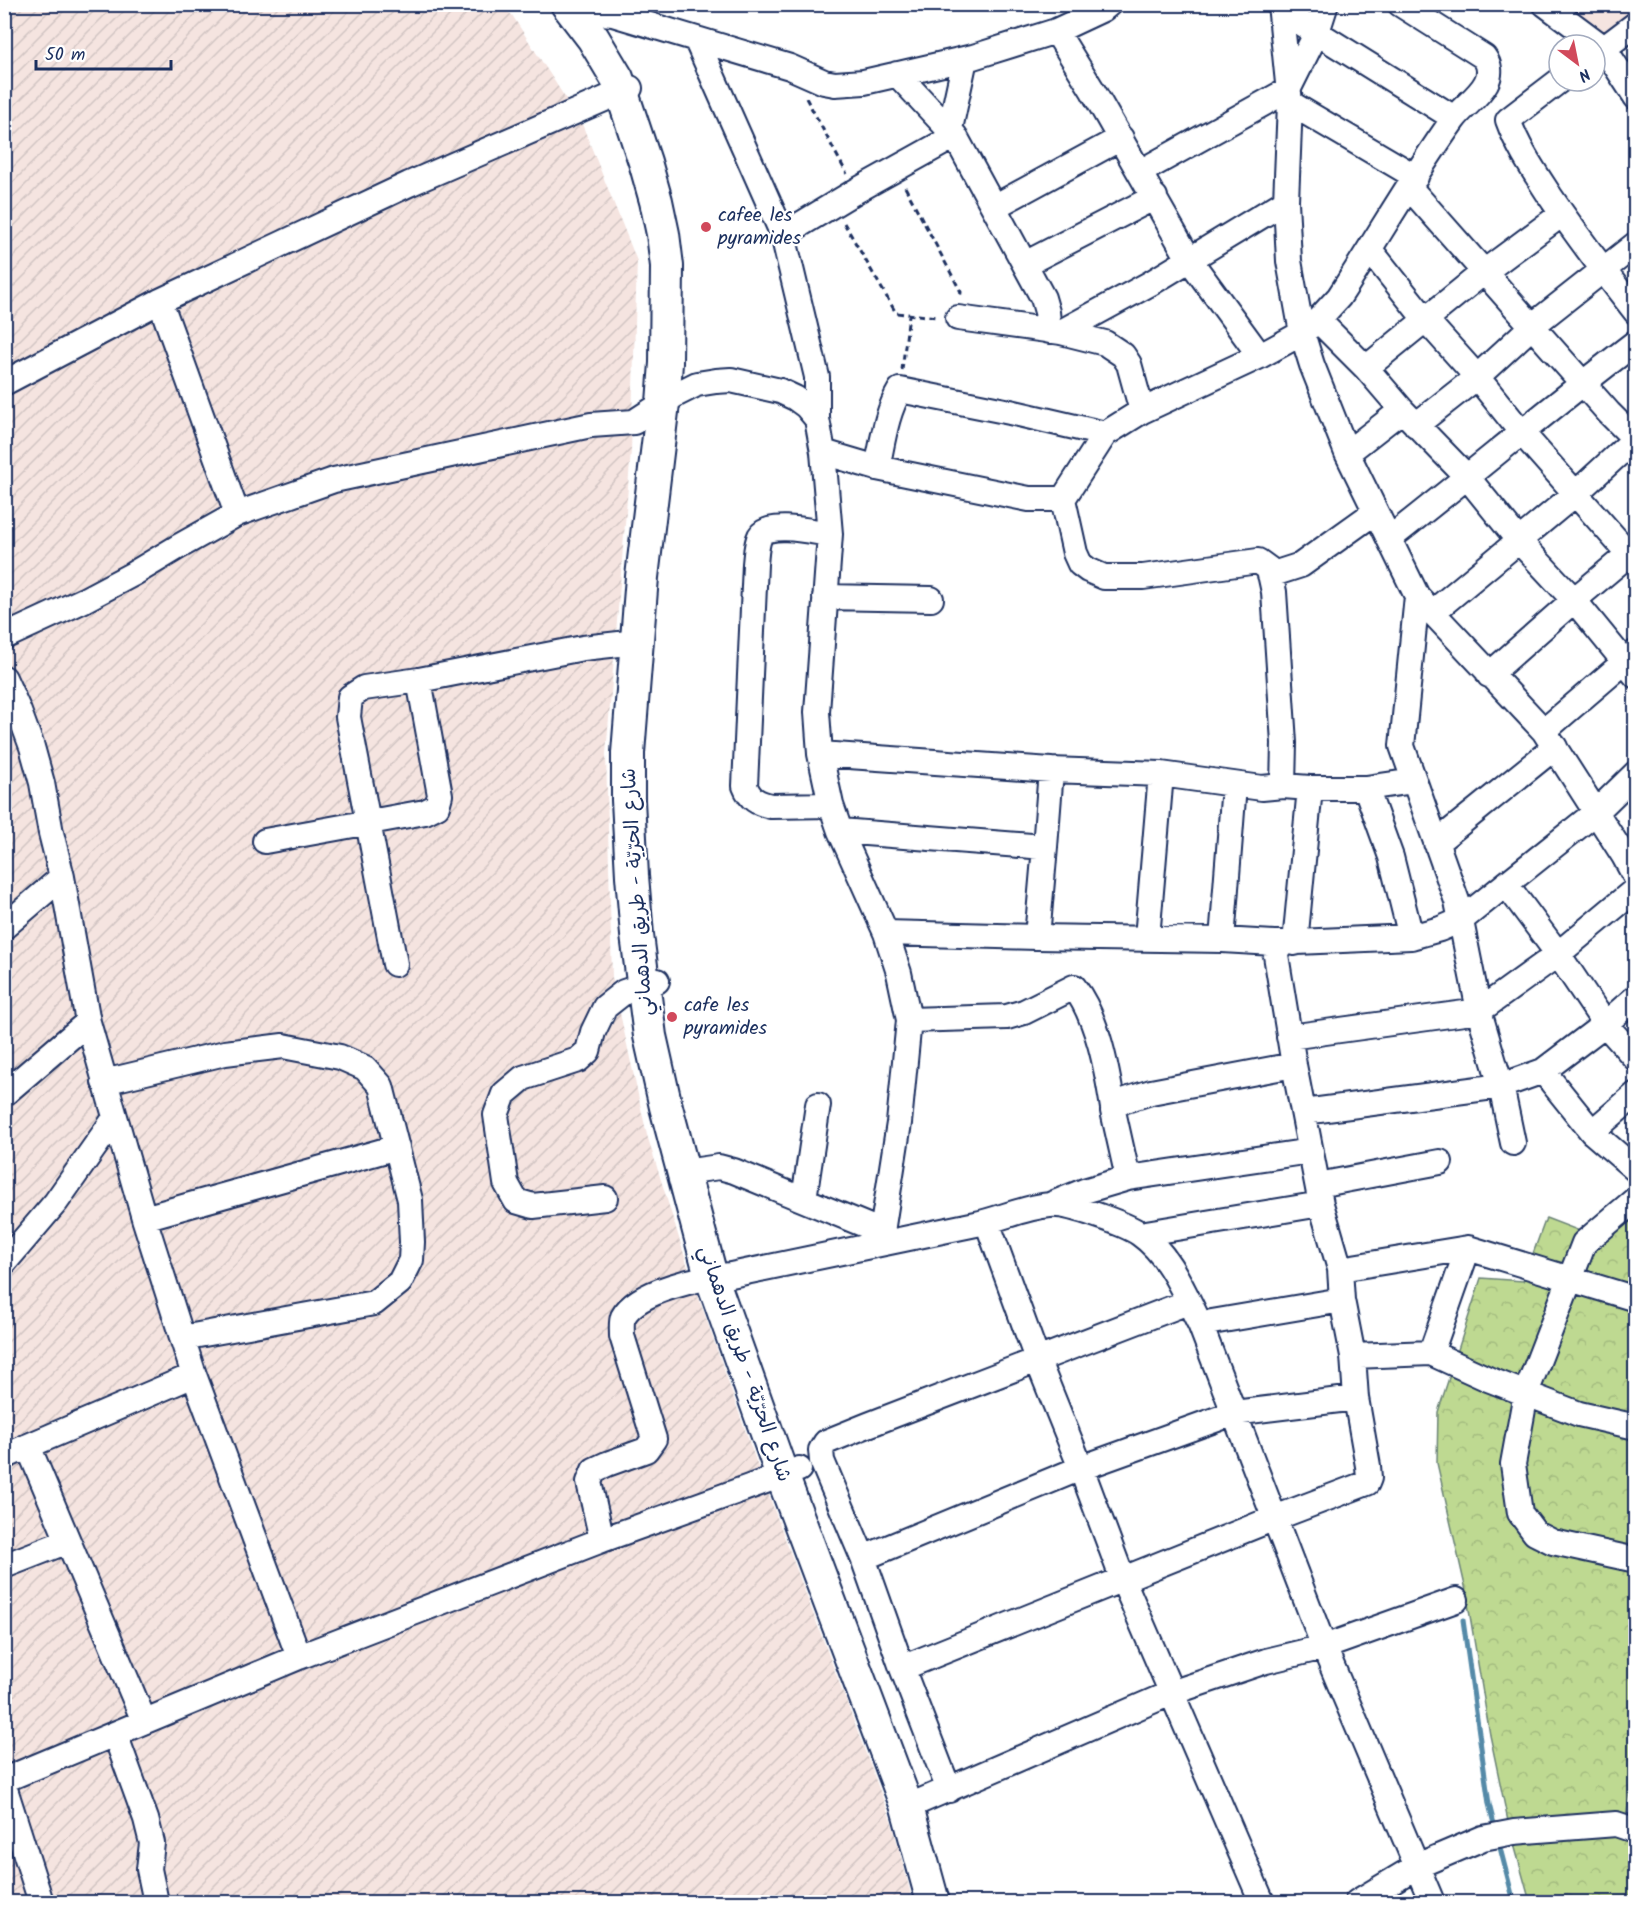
<svg xmlns="http://www.w3.org/2000/svg" width="1640" height="1907" viewBox="0 0 1640 1907" font-family="Kalam,'Playpen Sans Arabic',sans-serif">
	<defs>
		<pattern id="industrial-furrows" width="10" height="10" patternUnits="userSpaceOnUse" patternTransform="scale(1.5)"><rect width="10" height="10" fill="#f5e4e0"/><path d="M-1 1l2-2M0 10L10 0M9 11l2-2" fill="none" stroke="#d1c4c3"/></pattern>
		<pattern id="park-crowns" width="20" height="18" patternUnits="userSpaceOnUse" patternTransform="scale(1.5)"><rect width="20" height="18" fill="#bed991"/><path d="M2 6a3 3 0 1 1 6 0M12 15a3 3 0 1 1 6 0" fill="none" stroke="#a3bb7f"/></pattern>
	</defs>
	<rect width="100%" height="100%" fill="#fff"/>
	<filter id="ink" filterUnits="userSpaceOnUse"><feTurbulence type="fractalNoise" baseFrequency=".0167" numOctaves="2"/><feDisplacementMap in="SourceGraphic" scale="12" xChannelSelector="R" yChannelSelector="G"/><feConvolveMatrix kernelMatrix="1 2 1 2 8 2 1 2 1" color-interpolation-filters="sRGB"/></filter>
	<g filter="url(#ink)">
		<path fill="#f5e4e0" d="M1635 4 1636 8 1600 39 1548 5Z"/>
		<path fill="url(#industrial-furrows)" d="M5 5H498L512 15 582 124 637 261 631 451 606 754 612 977 647 1135 688 1267 757 1464 892 1823 913 1902H5Z"/>
		<path fill="url(#park-crowns)" stroke="#6c8478" stroke-width="1.5" d="M1635 1203 1636 1749 1624 1833 1635 1852V1902H1530L1509 1826 1490 1735 1465 1586 1437 1463 1438 1412 1481 1278 1523 1281 1546 1218 1585 1233Z"/>
		<g fill="none" stroke-linecap="round" stroke-linejoin="round">
			<path stroke="#548aa8" stroke-width="5" d="M1463 1620 1489 1804 1495 1828
				M1498 1840 1514 1902"/>
			<g stroke="#1b2f5e" stroke-width="28">
				<path id="minor" d="M1280 4 1290 103 1286 201 1289 261 1302 333 1312 365 1347 453 1417 596 1544 731 1624 856 1636 878
					M1545 4 1604 48 1636 97
					M1282 11 1454 118
					M589 12 613 14 790 67 824 82 835 84 864 82 973 57 1056 31 1103 9 1109 4
					M1056 31 1093 91 1189 259 1260 356
					M696 39 783 235
					M1595 55 1636 24
					M897 74 955 136 1043 298 1047 312 1049 331
					M1559 81 1508 120C1518 148 1534 171 1550 196 1577 236 1606 274 1636 312
					M1290 103 1416 177
					M950 129 965 59
					M1140 172 1288 90 1317 32 1326 4
					M1409 187 1609 413 1636 440
					M994 207 1121 138
					M1370 250 1425 319 1477 377 1522 433 1636 562
					M1025 264 1155 197
					M160 301 237 514
					M958 318 1061 332 1105 343 1123 355 1129 364 1142 411
					M1318 320 1366 368 1402 410 1468 478 1519 541 1574 600 1636 676
					M1061 332 1151 283 1286 201
					M1366 368 1484 272 1562 214
					M4 383 160 301 409 184 630 88
					M817 419V377L783 235 856 191 955 136
					M1416 425 1477 377 1532 326 1636 244
					M823 452 877 468 1029 499H1063
					M1347 453 1402 410
					M877 468C883 441 886 413 900 390L1010 412 1105 434
					M830 534C815 532 768 521 760 536 756 544 756 556 755 564L745 786C750 799 757 803 771 806L831 805
					M1389 539C1472 474 1552 406 1636 342
					M1270 575 1301 565 1375 512
					M1417 596 1402 746 1457 901 1479 1011 1501 1086 1513 1143
					M825 597 931 599
					M1433 612 1575 494 1636 438
					M4 637 84 600 133 574 178 547 237 514 334 480 591 425 634 422 677 394 697 384 716 381 731 380 780 391 795 398 806 406 817 419 823 452 830 534 817 712 820 754 831 805 840 831 886 933 899 973 909 1020 899 1123 882 1232 887 1242
					M1489 675 1574 600 1636 548
					M4 678 18 709 32 747 42 783 51 833 62 877 88 1022 144 1218 194 1375 299 1657
					M1544 731 1636 652
					M820 754 1051 770 1161 774 1262 788 1283 786 1310 788H1366L1414 781
					M1283 786 1284 743 1274 592 1269 569 1258 561 1143 577H1104L1088 570 1080 564 1075 553 1063 499 1105 434 1142 411 1260 356 1302 333 1318 320 1339 297C1377 239 1412 177 1453 120 1462 107 1478 98 1486 83 1491 74 1490 65 1484 57L1400 4
					M1366 788 1391 857 1411 937
					M840 831 1045 847 1037 937
					M265 841 425 812 437 806 440 795 419 680
					M1436 843 1555 747
					M1045 847 1051 770
					M1506 884 1558 954 1605 1024 1636 1059
					M4 927 62 877
					M886 933 1037 937 1222 940 1274 943 1411 937 1440 929 1461 920 1595 813 1636 773
					M1147 938 1161 774
					M1222 940 1234 785
					M1295 943 1310 788
					M395 964 348 717 350 697 364 688 419 680 583 648 637 642
					M909 1020 1007 1017 1024 1012 1074 987C1098 1018 1107 1070 1113 1108
					M1289 1037 1479 1011 1558 954 1636 889
					M1543 1071 1592 1132 1636 1170
					M104 1082 225 1053 283 1046 340 1057 365 1068 381 1086 410 1200 412 1242 411 1260 400 1282 374 1303 182 1338
					M4 1094 88 1022
					M1304 1112 1501 1086 1543 1071 1605 1024 1636 997
					M1592 1132 1636 1094
					M698 1170 719 1167 734 1171 882 1232
					M1128 1178 1311 1151
					M1318 1185 1440 1162
					M605 1198 533 1206 516 1201 506 1183 496 1115 504 1094 523 1078 578 1060 588 1051 593 1032 605 1007 624 992 657 981
					M804 1199 818 1105
					M1636 1199 1584 1243 1526 1393 1513 1464 1520 1513 1535 1533 1553 1542 1636 1560
					M1052 1204 1084 1191 1128 1178 1113 1111 1114 1107 1123 1101 1151 1092 1294 1065
					M144 1218 397 1147
					M987 1222 1037 1359 1081 1468 1123 1580 1262 1902
					M1140 1234 1321 1204
					M4 1263 56 1202 115 1118
					M1340 1269 1468 1248 1636 1299
					M1200 1324 1342 1300
					M1431 1353 1488 1379 1579 1414 1636 1427
					M1353 1356 1431 1353 1468 1248
					M28 1446 144 1721
					M4 1457 28 1446 194 1375
					M602 1540 589 1482 594 1470 607 1464 646 1450 654 1439 622 1336C622 1330 621 1322 623 1317 637 1290 703 1277 731 1275 812 1258 894 1241 976 1224 1000 1219 1025 1207 1050 1205 1067 1203 1126 1224 1140 1234 1170 1255 1184 1293 1200 1324L1324 1647 1432 1902
					M863 1558 1081 1468 1234 1413 1356 1398
					M4 1566 68 1541
					M902 1668 1275 1518 1367 1483 1369 1478 1368 1466 1356 1398 1353 1356 1342 1300 1340 1269 1321 1204 1294 1065 1274 943
					M115 1734 146 1819 152 1843 149 1869 156 1902
					M4 1780 299 1657 602 1540 799 1469
					M4 1786 41 1902
					M949 1790 902 1668 863 1558 822 1461 821 1450 826 1442 868 1425 1188 1302
					M907 1807 1171 1693 1266 1661 1324 1647 1456 1600
					M1357 1902 1417 1866 1483 1838 1514 1832 1616 1824 1631 1829 1636 1833"/>
			</g>
			<g stroke="#1b2f5e" stroke-width="36">
				<path id="major" d="M567 4 593 38 617 78 645 162 656 201 663 234 667 266 666 363 663 403 642 577 628 753V800L632 876 637 935 650 1036 666 1107 711 1276 782 1475 907 1807 933 1902"/>
			</g>
			<path stroke="#1b2f5e" stroke-width="3" stroke-dasharray="6 4.5" stroke-linecap="butt" d="M806 98 847 174
				M905 187 961 292 960 299
				M844 223 896 313 938 317
				M902 370 909 315"/>
			<use href="#minor" stroke="#fff" stroke-width="24"/>
			<use href="#major" stroke="#fff" stroke-width="32"/>
		</g>
	</g>
	<g fill="#d1495b" stroke="#fff" stroke-width="2">
		<circle cx="706" cy="227" r="6"/>
		<circle cx="672" cy="1017" r="6"/>
	</g>
	<g text-anchor="middle" dominant-baseline="central" stroke-width="4.5" stroke-linejoin="round" paint-order="stroke">
		<g font-size="20" fill="#1b2f5e" stroke="#fff" text-anchor="start">
			<text x="718" y="216">cafee les<tspan x="718" dy="23">pyramides</tspan></text>
			<text x="684" y="1006">cafe les<tspan x="684" dy="23">pyramides</tspan></text>
		</g>
		<g font-size="20" fill="#1b2f5e" stroke="#fff">
			<text transform="translate(638 892) rotate(-94)">شارع الحرّيّة - طريق الدهماني</text>
			<text transform="translate(744 1364) rotate(71)">شارع الحرّيّة - طريق الدهماني</text>
		</g>
	</g>
	<rect width="1640" height="1907" fill="none" stroke="#fff" stroke-width="24"/>
	<rect x="12" y="12" width="1616" height="1883" fill="none" stroke="#1b2f5e" stroke-width="2" filter="url(#ink)"/>
	<g transform="translate(1577 63) rotate(148)"><circle r="28" fill="#ffffff" stroke="#a4acbf" stroke-width="1.5"/>
	<path d="M0-4.5L10 22L0 15L-10 22Z" fill="#d1495b"/>
	<text y="-9" font-size="16" font-weight="bold" text-anchor="middle" fill="#1b2f5e">N</text>
	</g>
	<path d="M36 60v9h135v-9" fill="none" stroke="#1b2f5e" stroke-width="3"/>
	<text x="45" y="60" font-size="18" fill="#1b2f5e" stroke="#ffffff" stroke-width="4.5" paint-order="stroke">50 m</text>
</svg>
